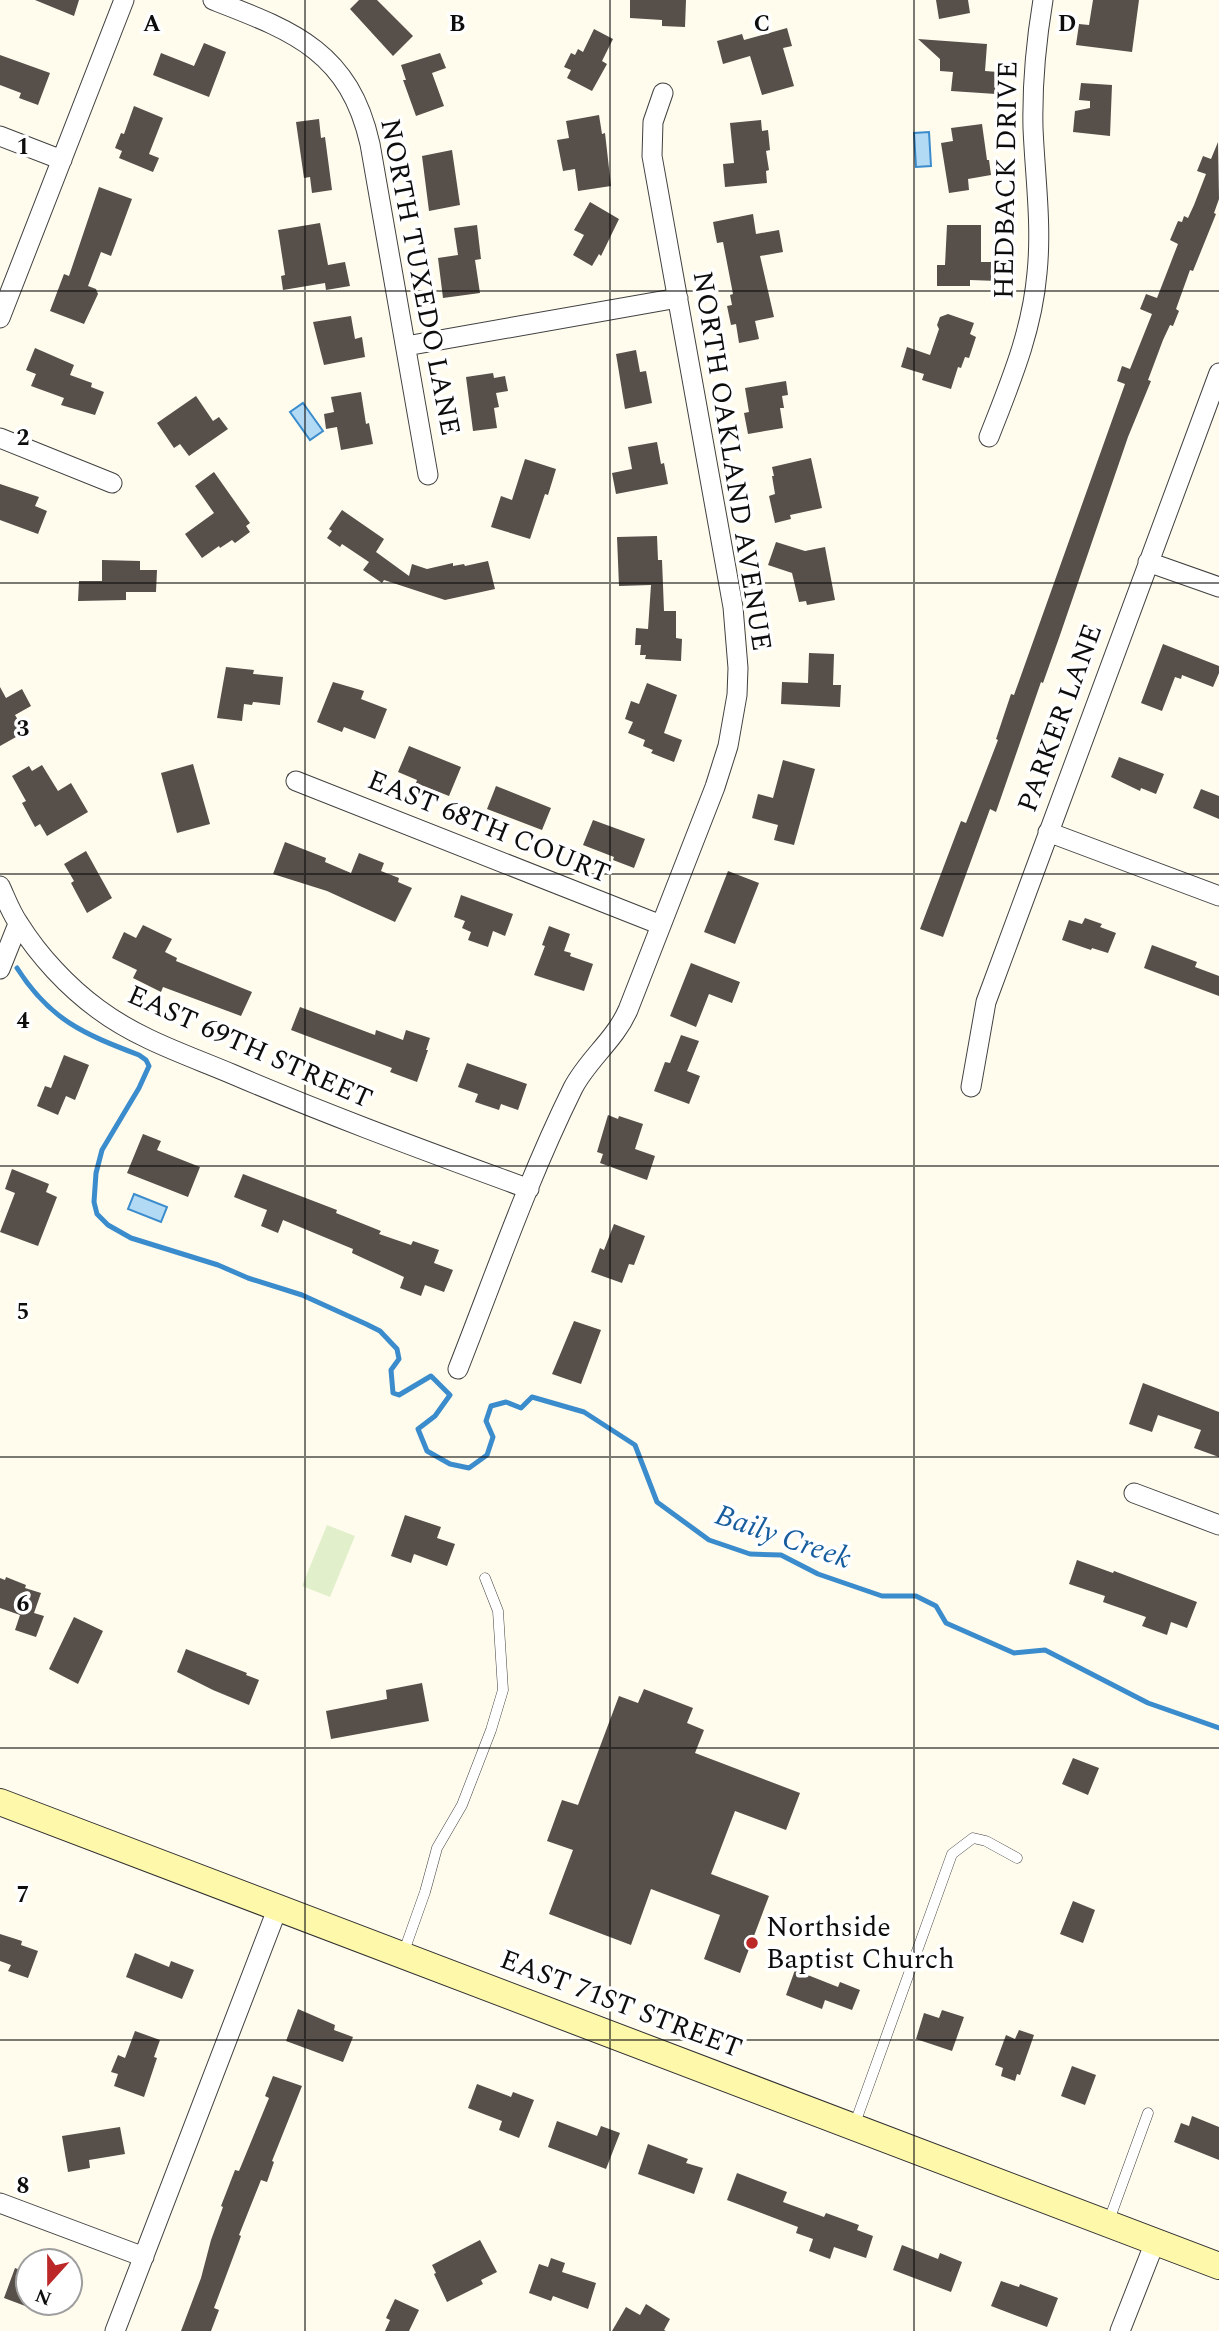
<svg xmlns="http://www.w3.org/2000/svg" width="1219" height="2331" viewBox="0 0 1219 2331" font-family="Spectral,serif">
	<rect width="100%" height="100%" fill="#fffcee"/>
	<path fill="#e1f0ca" d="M327 1525 355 1536 330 1597 302 1586Z"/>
	<path fill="#b3daf5" stroke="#3b8ccc" stroke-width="2" d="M929 132 931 166 916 167 914 133Z
		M303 403 323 431 310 440 290 412Z
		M134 1194 167 1207 161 1222 128 1209Z"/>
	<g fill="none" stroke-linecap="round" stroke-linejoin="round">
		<path stroke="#3b8ccc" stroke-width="5" d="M17 968C50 1020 84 1034 139 1055L146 1060 149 1066 139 1088 102 1150 96 1173 94 1202 97 1214 108 1225 131 1238 218 1265 248 1278 302 1295 366 1324 380 1331 397 1349 399 1359 391 1370 393 1393 399 1395 431 1376 450 1395 435 1416 418 1429 427 1451 450 1464 469 1468 487 1455 493 1437 486 1421 491 1406 506 1402 521 1408 532 1397 584 1412 635 1445 657 1502 709 1540 750 1554 781 1555 818 1574 882 1596H916L936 1606 946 1623 1014 1653 1045 1650 1148 1703 1219 1728"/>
	</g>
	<path fill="#564f4a" d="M35 0H79L74 16Z
		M359 0H377L413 36 393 56 350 9Z
		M630 0H686L685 27 662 26V20L630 18Z
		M936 0H968L970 13 939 19Z
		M1093 0H1139L1132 52 1076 45 1079 24 1089 25Z
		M787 28 792 46 783 48 794 86 762 95 750 56 723 64 717 41 742 34 744 40Z
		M594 29 613 39 602 61 607 64 592 91 567 78 571 70 564 67 571 53 575 55 578 49 583 52Z
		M918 39 987 44 985 71 998 72 996 94 951 91 953 72 940 71V59Z
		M204 43 226 52 209 97 153 75 161 53 194 66Z
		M440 53 446 68 432 73 444 106 416 116 403 80H406L401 65Z
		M0 55 50 73 38 105 19 98 21 93 0 85Z
		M1081 83 1112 85 1110 136 1073 132 1075 111 1090 108V101L1079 100Z
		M134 106 163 118 149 154 159 158 153 172 119 158 122 151 115 148 121 133 124 134Z
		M599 115 602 134 605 133 611 186 578 191 575 169 563 171 557 140 569 138 566 121Z
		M319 119 321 138 325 137 332 190 312 193 310 177 304 178 296 122Z
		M761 120 762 131 768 130 770 150 766 151 769 170 766 171 767 183 725 187 723 164 734 163 730 123Z
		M982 124 987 160H989L991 175 968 179 969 190 949 193 941 143 953 141 951 128Z
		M1218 142 1219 199 1214 213 1216 214 1193 271 1190 270 1176 309 1179 311 1173 326 1170 325 1163 340 1148 380 1151 381 1128 437 1059 638 1043 683 1041 682 996 812 990 809 943 937 920 929 961 821 966 823 998 740 996 739 1011 694 1014 695 1125 384 1117 381 1122 366 1130 369 1152 314 1140 309 1146 294 1157 298 1178 244 1170 240 1178 221 1182 222 1184 216 1188 218 1194 205 1206 174 1197 171 1203 156 1211 159Z
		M452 150 460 205 429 211 422 156Z
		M99 187 132 199 111 256 101 252 88 286 96 289 98 294 84 324 50 311 64 274 69 276Z
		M590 202 619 219 601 256 599 254 592 266 573 255 584 235 574 230Z
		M753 214 756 234 779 230 783 252 760 256 774 317 755 321 759 339 739 343 736 324 731 325 727 306 732 305 730 295 733 294 723 242 717 243 713 222Z
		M320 223 328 265 345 262 350 286 326 290 325 283 283 290 281 276 285 275 278 230Z
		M477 225 481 259 475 260 480 293 443 298 438 258 458 255 454 228Z
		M947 225H981V262H998V281L970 280V286H937V265H945Z
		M948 314 974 323 970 334 976 337 969 358 965 357 961 368 958 367 951 389 922 380 924 374 901 367 907 347 930 355 939 329 937 325 940 317Z
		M351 316 355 339 362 337 365 357 324 365 313 322Z
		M35 348 74 365 70 375 92 383 91 387 104 392 95 415 61 405 64 398 31 386 36 374 26 370Z
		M636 350 640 372 646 371 652 403 625 409 616 354Z
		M493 373 494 378 505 376 508 391 496 393 499 407 494 408 497 428 473 431 466 377Z
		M786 381 788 395 782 396 784 408H780L783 428 748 434 744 413 749 412 745 388Z
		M361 392 366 424 369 423 373 444 341 450 337 427 326 429 324 414 334 412 331 397Z
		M196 396 213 421 219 417 228 429 189 456 180 444 174 448 157 423Z
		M657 442 661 464 664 463 668 484 616 494 612 473 632 469 628 447Z
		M811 458 822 508 790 515 791 519 775 523 769 496 775 494 772 476H774L772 467Z
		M525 459 556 469 548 495 545 494 530 539 491 527 501 496 512 500Z
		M214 472 250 523 246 526 250 532 235 543 232 540 220 548 219 546 202 558 185 534 214 513 195 486Z
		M0 484 39 497 35 506 47 511 38 534 0 520Z
		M342 510 384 539 376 552 409 576 412 564 427 569 453 563V566L464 564 465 566 488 561 495 589 445 600 384 580 382 583 363 570 369 562 342 544 340 547 327 538 332 531 329 529Z
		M657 536 658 560H662L664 611H676V638L682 639 681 661 645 659 646 655H640L641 645H635L636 628 648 629 651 585 619 586 617 537Z
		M776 542 805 551 825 547 835 600 807 605 806 601 799 602 792 573 768 565Z
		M102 560 140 561V570H157L156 592H126V600L78 601 79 581H102Z
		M1163 644 1219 666V673L1213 687 1182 675 1181 679 1175 677 1162 711 1141 703Z
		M809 653 834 654 833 685H841L840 707 781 704 782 682 808 683Z
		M226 667 254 670 253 674 283 677 280 705 253 702 252 705 244 704 242 721 217 718Z
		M333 682 364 691 361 699 387 709 375 739 344 727 342 732 317 722Z
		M647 683 677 695 664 733 682 740 674 762 651 753 653 750 643 746 645 740 628 733 633 722 625 719 631 701 639 704Z
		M0 687 6 698 22 689 31 706 15 715 25 732 0 746Z
		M409 746 461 767 449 796 416 783 417 780 398 772Z
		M1119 757 1164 774 1156 794 1141 788 1140 791 1111 777Z
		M783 760 815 769 794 845 774 840 778 825 752 818 758 794 773 798Z
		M193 764 210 824 177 833 161 773Z
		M42 765 58 791 71 783 88 812 47 836 40 824 35 827 22 803 26 801 12 776 29 766 32 771Z
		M496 786 551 808 542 830 487 809Z
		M1201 789 1219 796V819L1193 808Z
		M593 820 645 839 634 868 613 860 614 857 583 845Z
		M285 842 326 858 325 862 351 873 359 853 384 863 381 871 399 878 398 882 412 888 395 922 327 891 273 874Z
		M86 851 112 898 87 913 71 883 74 881 64 864Z
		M728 871 759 883 735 944 704 932Z
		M461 895 513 914 505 936 493 931 488 947 468 940 471 932 462 928 465 921 454 917Z
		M1085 918 1102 924 1100 927 1116 933 1108 953 1092 948 1091 950 1062 940 1069 920 1082 924Z
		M143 925 172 939 165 952 177 958 176 961 252 992 241 1016 163 987 161 992 133 978 137 970 112 958 124 932 136 938Z
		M549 926 570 934 564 951 571 953 570 956 593 964 584 991 534 975 545 946 542 945Z
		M1152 945 1197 962 1195 967 1219 976V996L1144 968Z
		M691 963 740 982 732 1003 709 994 696 1027 670 1016Z
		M300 1007 375 1035 376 1030 403 1040 406 1030 430 1038 426 1050H428L417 1082 390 1072 392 1068 291 1030Z
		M681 1035 699 1041 687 1071 700 1076 689 1104 654 1091 665 1062 670 1063Z
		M64 1055 89 1065 75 1100 66 1096 58 1115 37 1106 45 1086 51 1088Z
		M467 1063 527 1084 518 1110 501 1104 499 1110 475 1102 478 1094 458 1087Z
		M608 1115 618 1119 619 1116 643 1124 635 1149 655 1156 647 1180 600 1163 603 1154 597 1152Z
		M143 1134 161 1141 157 1150 200 1167 188 1197 127 1173Z
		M12 1169 49 1184 46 1192 57 1197 38 1246 0 1232 15 1193 5 1189Z
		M243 1174 337 1210 336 1213 381 1231 379 1234 411 1245 413 1241 439 1250 434 1263 453 1270 444 1292 425 1285 421 1296 400 1288 404 1277 352 1253 353 1249 283 1220 278 1233 261 1226 267 1210 234 1197Z
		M614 1224 645 1236 634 1265 629 1264 622 1283 591 1272 600 1248 604 1250Z
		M574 1321 601 1330 581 1384 552 1374Z
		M1143 1383 1219 1412V1457L1194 1448 1201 1430 1158 1415 1152 1432 1129 1424Z
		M405 1515 441 1527 437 1538 455 1544 447 1566 414 1554 411 1563 391 1556Z
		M1077 1560 1113 1573 1114 1571 1197 1602 1187 1628 1171 1622 1167 1635 1142 1626 1146 1617 1103 1602 1105 1596 1069 1584Z
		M6 1577 26 1585 25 1588 41 1593 34 1613 44 1616 36 1637 15 1630 20 1615 0 1608V1578L5 1580Z
		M74 1617 103 1631 78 1684 49 1669Z
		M186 1649 247 1673 246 1675 259 1680 249 1705 213 1690 177 1672Z
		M422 1683 429 1721 331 1739 326 1711 387 1699 386 1690Z
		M644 1689 693 1708 687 1723 704 1730 695 1753 800 1793 786 1830 735 1811 711 1874 769 1896 740 1973 704 1959 720 1915 651 1889 631 1945 549 1914 573 1850 547 1841 562 1800 578 1805 619 1696 638 1703Z
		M1073 1758 1099 1768 1088 1795 1062 1784Z
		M1073 1901 1095 1910 1083 1943 1060 1934Z
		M0 1934 22 1941 21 1945 38 1951 28 1978 8 1971 11 1965 0 1961Z
		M135 1953 169 1967 171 1961 194 1970 182 1999 126 1977Z
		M795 1970 838 1987 840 1982 860 1990 852 2010 825 2000 822 2009 786 1995Z
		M298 2009 335 2025 334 2030 353 2037 343 2062 286 2041Z
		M942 2010 964 2017 952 2051 916 2039 924 2013 939 2018Z
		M1019 2030 1034 2035 1020 2075 1017 2074 1015 2081 1001 2076 1003 2068 995 2065 1006 2035 1015 2039Z
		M135 2031 160 2040 154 2057 157 2058 144 2097 114 2086 118 2074 111 2072 118 2055 125 2058Z
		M1072 2066 1096 2075 1085 2105 1061 2096Z
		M273 2076 302 2086 272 2161 274 2162 267 2182 261 2180 239 2235 241 2236 214 2308 219 2310 211 2331H181L201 2278 211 2240 223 2207 221 2206 235 2170 239 2171 269 2098 265 2096Z
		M477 2084 511 2097 513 2092 534 2100 519 2138 499 2130 502 2121 468 2108Z
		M1192 2116 1219 2127V2160L1174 2142 1181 2123 1189 2126Z
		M557 2121 597 2136 601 2126 620 2133 606 2169 548 2147Z
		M120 2127 125 2154 89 2160 90 2168 68 2172 62 2136Z
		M648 2144 688 2159 686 2163 703 2168 694 2194 638 2174Z
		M737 2173 787 2192 783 2202 824 2217 826 2213 859 2225 857 2230 873 2236 866 2258 834 2247 830 2259 809 2251 813 2239 796 2233 798 2227 727 2200Z
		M480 2240 497 2272 481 2280 483 2284 447 2302 434 2274 436 2273 432 2265Z
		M902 2245 938 2259 940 2253 962 2262 951 2292 893 2270Z
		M551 2258 565 2263 562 2272 596 2283 588 2309 553 2296 551 2301 529 2293 539 2264 548 2267Z
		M15 2268 28 2273V2307L4 2298Z
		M1001 2281 1019 2287 1020 2284 1058 2298 1047 2327 991 2306Z
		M395 2299 419 2310 409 2331H385L390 2320 386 2318Z
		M646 2304 670 2319 664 2330 666 2331H612L626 2307 640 2315Z"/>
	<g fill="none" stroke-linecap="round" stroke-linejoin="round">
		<g stroke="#404040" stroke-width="11">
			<path id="lane" d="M403 1954 425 1892 437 1848 462 1805 491 1730 503 1690 498 1611 485 1578
				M854 2126 952 1854 973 1838 986 1841 1017 1858
				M1108 2223 1148 2113"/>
		</g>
		<g stroke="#404040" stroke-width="21">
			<path id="street" d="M213 0C293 31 349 51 370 144L428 475
				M0 136 62 160
				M0 318 124 0
				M406 346 678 298
				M989 437C1010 383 1032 332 1037 273 1042 225 1035 176 1033 128 1032 85 1036 42 1043 0
				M0 438 112 483
				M1148 562 1219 587
				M296 781 661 925
				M1048 832 1219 896
				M0 886C6 899 11 913 19 924 39 956 68 987 98 1009 138 1039 187 1055 232 1074 330 1116 429 1152 529 1189
				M0 969 18 924
				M971 1087 986 1002 1219 373
				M458 1369C495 1275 528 1179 573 1088 588 1059 615 1040 628 1010L715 787 728 746 737 695 738 668 733 607 652 156 653 122 663 93
				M1134 1493 1219 1525
				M0 2203 144 2257
				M115 2331 278 1907
				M1120 2331 1155 2242"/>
		</g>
		<g stroke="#2f2f2f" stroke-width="28">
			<path id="secondary" d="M0 1802 1219 2266"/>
		</g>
		<use href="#lane" stroke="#fff" stroke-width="10"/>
		<use href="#street" stroke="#fff" stroke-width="19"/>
		<use href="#secondary" stroke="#fef8aa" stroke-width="26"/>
	</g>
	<path fill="none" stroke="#0d0d0d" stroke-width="2" stroke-opacity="0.55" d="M305 0V2331M610 0V2331M914 0V2331M0 291H1219M0 583H1219M0 874H1219M0 1166H1219M0 1457H1219M0 1748H1219M0 2040H1219"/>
	<circle fill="#bc2727" stroke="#fff" stroke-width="2.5" cx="752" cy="1943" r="7"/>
	<g text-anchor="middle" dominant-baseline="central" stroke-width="7" stroke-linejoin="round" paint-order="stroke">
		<g font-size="28" fill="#0d0d0d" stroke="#fff">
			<text transform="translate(1006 180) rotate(-89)">HEDBACK DRIVE</text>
			<text transform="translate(420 277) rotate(79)">NORTH TUXEDO LANE</text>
			<text transform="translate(732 461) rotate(81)">NORTH OAKLAND AVENUE</text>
			<text transform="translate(1060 718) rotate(-70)">PARKER LANE</text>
			<text transform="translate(489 827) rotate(22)">EAST 68TH COURT</text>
			<text transform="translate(250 1047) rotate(24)">EAST 69TH STREET</text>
			<text transform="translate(621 2004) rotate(21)">EAST 71ST STREET</text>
		</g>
		<g font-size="28" fill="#0d0d0d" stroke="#fff" text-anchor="start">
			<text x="766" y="1927">Northside<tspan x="766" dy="32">Baptist Church</tspan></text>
		</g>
		<g font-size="30" font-style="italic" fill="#185e9e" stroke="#fff">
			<text transform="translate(783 1537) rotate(19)">Baily Creek</text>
		</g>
	</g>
	<g font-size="23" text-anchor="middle" font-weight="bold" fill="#0d0d0d" stroke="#fff" stroke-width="7" stroke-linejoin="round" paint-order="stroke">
		<text x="152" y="31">A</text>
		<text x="457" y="31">B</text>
		<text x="762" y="31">C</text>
		<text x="1067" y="31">D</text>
		<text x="23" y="154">1</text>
		<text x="23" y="445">2</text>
		<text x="23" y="736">3</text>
		<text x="23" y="1028">4</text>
		<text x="23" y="1319">5</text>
		<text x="23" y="1611">6</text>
		<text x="23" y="1902">7</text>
		<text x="23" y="2193">8</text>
	</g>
	<g transform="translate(49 2282) rotate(201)"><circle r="33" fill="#ffffff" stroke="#9e9e9e" stroke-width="2"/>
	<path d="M0-5L12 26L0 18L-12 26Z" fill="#bc2727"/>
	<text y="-10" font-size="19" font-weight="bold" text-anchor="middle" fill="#0d0d0d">N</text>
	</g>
</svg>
